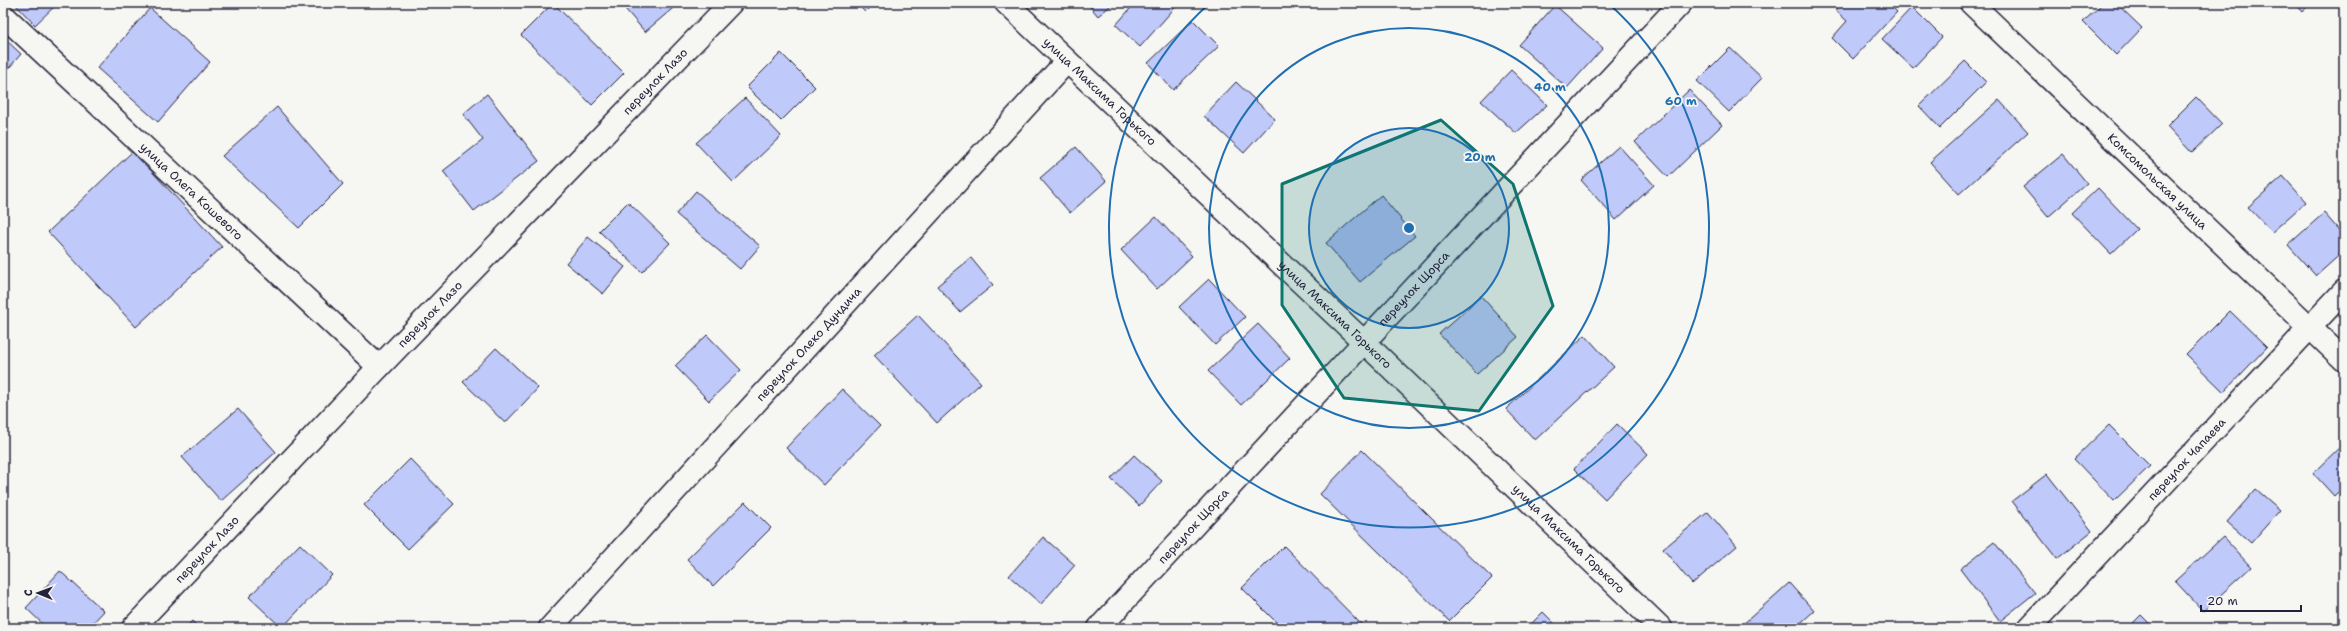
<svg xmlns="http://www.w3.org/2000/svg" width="2347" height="631" viewBox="0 0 2347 631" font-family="'Shantell Sans',sans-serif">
	<rect width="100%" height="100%" fill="#f6f6f2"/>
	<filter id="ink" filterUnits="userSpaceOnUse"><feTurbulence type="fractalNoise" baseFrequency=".025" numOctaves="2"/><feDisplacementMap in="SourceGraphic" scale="8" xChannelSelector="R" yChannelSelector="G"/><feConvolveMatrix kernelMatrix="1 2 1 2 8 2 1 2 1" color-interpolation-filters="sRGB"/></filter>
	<g filter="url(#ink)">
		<path fill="#bfc9fa" stroke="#22223b" d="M14 3H58L35 25Z
			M553 3 624 73 592 105 521 35Z
			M620 3H679L645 32Z
			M856 3H874L865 12Z
			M1087 3H1114L1098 16Z
			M1135 3H1179L1140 47 1116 25Z
			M1843 3H1856L1860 6 1863 3H1888L1897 12 1853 59 1832 38 1847 21 1835 10Z
			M2103 3H2116L2142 28 2116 55 2083 22Z
			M2294 3H2311L2302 12Z
			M1555 5 1603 48 1567 88 1519 45Z
			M1912 7 1942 37 1913 68 1882 39Z
			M150 8 210 62 158 122 97 68Z
			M1193 20 1219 46 1173 90 1148 63Z
			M3 37 21 54 3 75Z
			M1730 48 1762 78 1729 112 1697 81Z
			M781 53 815 87 781 121 747 87Z
			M1965 61 1986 82 1940 128 1919 106Z
			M1511 70 1547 105 1516 133 1481 101Z
			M1236 82 1275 119 1244 153 1204 116Z
			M1689 90 1722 125 1668 177 1635 142Z
			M487 94 539 161 474 211 443 171 483 140 463 114Z
			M2196 97 2222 124 2192 153 2167 126Z
			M745 98 781 136 733 182 696 143Z
			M1999 100 2028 132 1959 194 1930 162Z
			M277 107 343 184 299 228 222 156Z
			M1619 146 1654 185 1616 220 1581 180Z
			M1076 147 1106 181 1070 213 1040 178Z
			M133 151 222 247 136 327 48 232Z
			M2063 154 2087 183 2048 217 2023 187Z
			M2283 176 2306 202 2272 232 2248 207Z
			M2098 188 2137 229 2111 254 2072 213Z
			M696 191 760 246 740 269 676 214Z
			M1381 195 1415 236 1360 282 1326 243Z
			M628 202 670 243 642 272 599 231Z
			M2324 213 2344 236V251L2316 276 2288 245Z
			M1156 217 1192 256 1157 289 1121 250Z
			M588 237 625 267 603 294 566 263Z
			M971 258 993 285 960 312 937 286Z
			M1209 279 1245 317 1215 345 1179 307Z
			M1481 296 1518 337 1477 374 1439 334Z
			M2230 311 2267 347 2224 392 2186 355Z
			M918 315 981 383 937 423 874 355Z
			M1258 324 1290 358 1241 405 1208 371Z
			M707 335 741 370 709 401 675 366Z
			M1585 335 1614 367 1535 440 1506 409Z
			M496 348 538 388 505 423 463 382Z
			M842 389 880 426 824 485 786 448Z
			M238 409 276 452 221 501 182 457Z
			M1617 424 1648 454 1605 499 1574 469Z
			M2109 425 2150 466 2114 501 2074 459Z
			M2344 443V486L2334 496 2313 473Z
			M1362 450 1492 578 1449 621 1320 494Z
			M1134 455 1162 481 1139 506 1111 479Z
			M410 459 454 504 408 549 364 505Z
			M2047 474 2092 531 2057 559 2012 501Z
			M2256 489 2280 510 2251 543 2227 522Z
			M745 502 771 528 713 586 687 559Z
			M1708 512 1737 546 1692 584 1663 549Z
			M1043 537 1075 565 1041 604 1009 576Z
			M2223 537 2251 567 2203 611 2175 581Z
			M1994 542 2035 593 2000 621 1960 569Z
			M300 544 332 575 282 628 249 597Z
			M1284 546 1365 628H1282L1242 588Z
			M60 571 104 611 88 628H47L26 608Z
			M1789 583 1814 611 1795 628H1743L1741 626Z
			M1543 612 1559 628H1527Z
			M2141 615 2154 628H2128Z
			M192 621 199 628H185Z"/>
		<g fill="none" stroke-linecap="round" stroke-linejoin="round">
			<g stroke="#22223b" stroke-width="25">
				<g id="street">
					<path id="s1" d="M1971 3 2344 360"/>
					<path id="s2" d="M3 15 379 367"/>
					<path id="s3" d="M1364 342 1681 3"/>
					<path id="s4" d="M133 628 379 367 731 3"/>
					<path id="s5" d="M550 628 1067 61"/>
					<path id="s6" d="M2029 628 2344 291"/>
				</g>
			</g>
			<g stroke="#22223b" stroke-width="25">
				<g id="secondary">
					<path id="s7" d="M1006 3 1364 342 1661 628"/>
					<path id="s8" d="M1099 628 1364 342"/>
				</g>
			</g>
			<use href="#street" stroke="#f6f6f2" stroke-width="22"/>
			<use href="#secondary" stroke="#f6f6f2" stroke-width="22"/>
		</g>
	</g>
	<path fill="#0f766e" fill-opacity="0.2" stroke="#0f766e" stroke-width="3" stroke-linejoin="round" d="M1441 120 1513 184 1553 306 1479 411 1344 398 1282 305V184Z"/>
	<circle cx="1409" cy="228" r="100" fill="#1f6fb2" fill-opacity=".12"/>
	<g fill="none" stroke="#1f6fb2" stroke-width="2">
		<circle cx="1409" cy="228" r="100"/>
		<circle cx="1409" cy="228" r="200"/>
		<path d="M1608 3A300 300 0 1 1 1210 3"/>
	</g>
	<g text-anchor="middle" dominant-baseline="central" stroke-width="3.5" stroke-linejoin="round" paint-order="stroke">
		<g font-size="12" fill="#22223b" stroke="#f6f6f2">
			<text stroke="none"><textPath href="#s4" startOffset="756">переулок Лазо</textPath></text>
			<text stroke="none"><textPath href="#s7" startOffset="129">улица Максима Горького</textPath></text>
			<text stroke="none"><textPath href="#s1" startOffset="258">Комсомольская улица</textPath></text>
			<text stroke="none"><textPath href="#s2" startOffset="258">улица Олега Кошевого</textPath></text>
			<text stroke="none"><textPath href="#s3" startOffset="73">переулок Щорса</textPath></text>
			<text stroke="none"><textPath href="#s4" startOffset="432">переулок Лазо</textPath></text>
			<text stroke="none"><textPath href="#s7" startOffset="453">улица Максима Горького</textPath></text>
			<text stroke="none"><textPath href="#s5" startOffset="384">переулок Олеко Дундича</textPath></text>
			<text stroke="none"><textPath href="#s6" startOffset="231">переулок Чапаева</textPath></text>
			<text stroke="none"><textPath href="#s8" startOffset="139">переулок Щорса</textPath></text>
			<text stroke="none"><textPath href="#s7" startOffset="777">улица Максима Горького</textPath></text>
			<text stroke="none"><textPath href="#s4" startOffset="108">переулок Лазо</textPath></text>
		</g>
	</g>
	<circle cx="1409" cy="228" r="6" fill="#1f6fb2" stroke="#f6f6f2" stroke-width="2"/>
	<g font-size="12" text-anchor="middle" font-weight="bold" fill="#1f6fb2" stroke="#f6f6f2" stroke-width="3.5" stroke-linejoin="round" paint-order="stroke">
		<text x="1550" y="91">40 m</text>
		<text x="1681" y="105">60 m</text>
		<text x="1480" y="161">20 m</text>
	</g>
	<rect width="2347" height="631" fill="none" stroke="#f6f6f2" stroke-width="16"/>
	<rect x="8" y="8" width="2331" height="615" fill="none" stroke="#22223b" stroke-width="1.5" filter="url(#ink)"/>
	<g transform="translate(38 593) rotate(271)" stroke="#f6f6f2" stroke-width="3" paint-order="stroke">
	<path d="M0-3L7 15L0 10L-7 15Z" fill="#22223b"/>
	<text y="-6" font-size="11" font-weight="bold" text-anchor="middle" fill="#22223b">С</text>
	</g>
	<path d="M2201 605v6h100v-6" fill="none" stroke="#22223b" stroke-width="2"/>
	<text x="2207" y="605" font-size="12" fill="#22223b" stroke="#f6f6f2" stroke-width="3" paint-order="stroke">20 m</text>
</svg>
